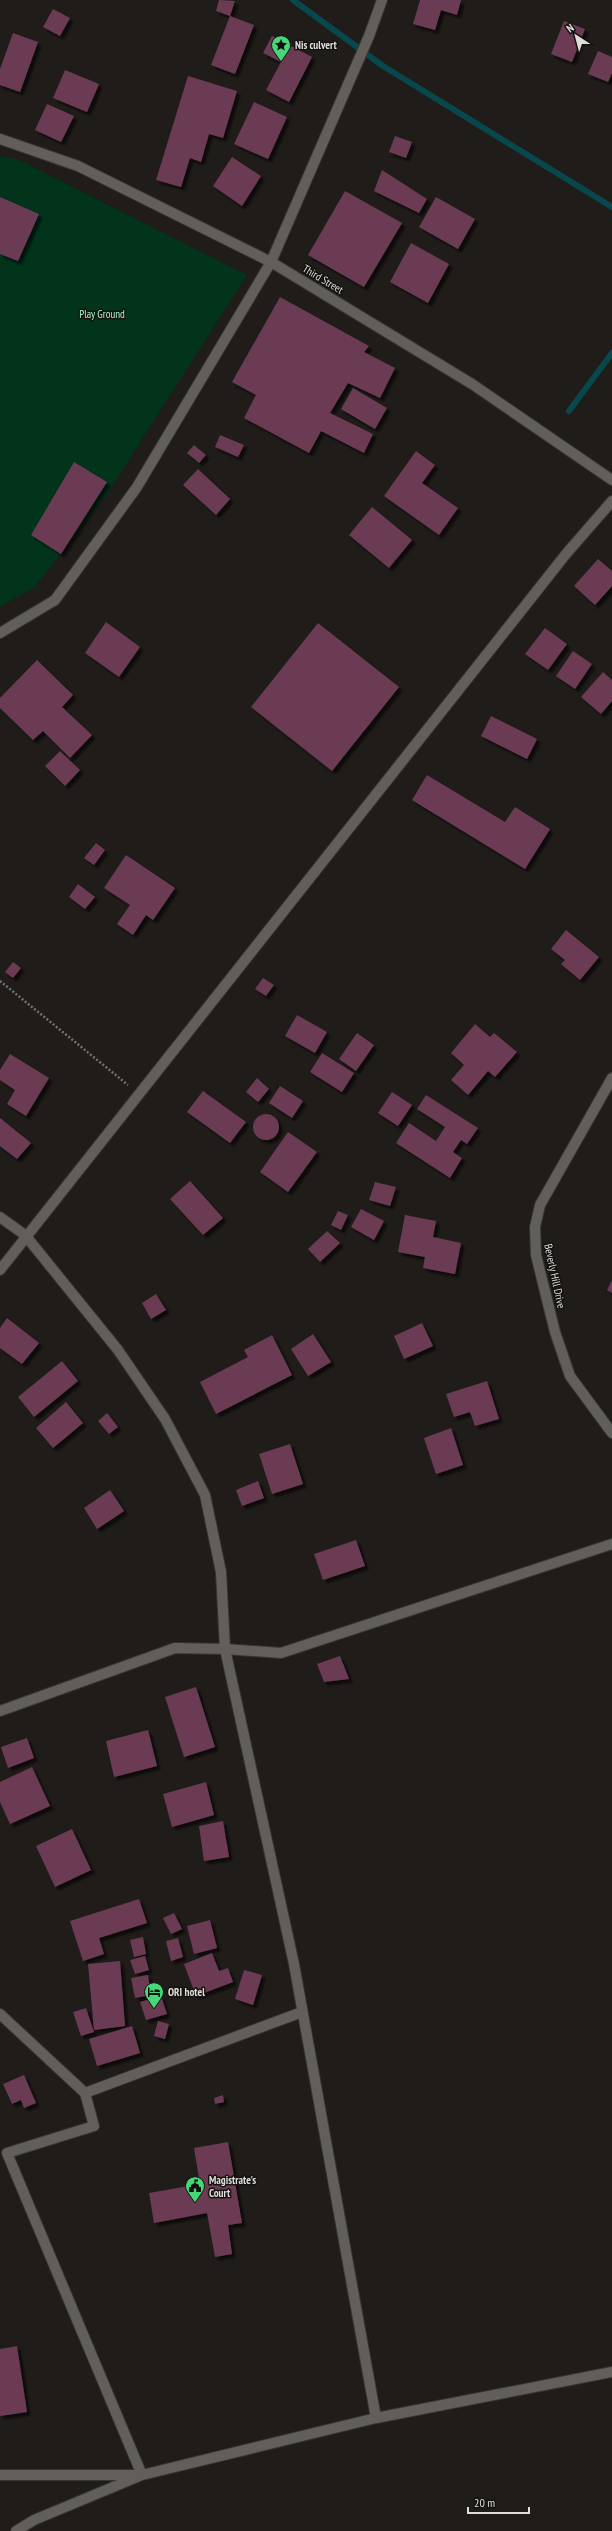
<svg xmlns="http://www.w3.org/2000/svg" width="612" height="2531" viewBox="0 0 612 2531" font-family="'PT Sans Narrow',sans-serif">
	<defs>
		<filter id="shadow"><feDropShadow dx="3.5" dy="3.5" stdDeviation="1" flood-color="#0009"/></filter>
	</defs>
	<rect width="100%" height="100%" fill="#1f1c19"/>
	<path fill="#02331b" d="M0 156 17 159 247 275 107 494 35 587 0 607Z"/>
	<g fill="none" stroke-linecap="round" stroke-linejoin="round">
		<path stroke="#08474c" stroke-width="6" d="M293 0 383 66 612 207
			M569 411 612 353"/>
	</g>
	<path fill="#6a3b53" filter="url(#shadow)" d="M219 0 235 1 230 16 216 11Z
		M420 0H461L457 15 441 10 435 30 413 24Z
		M53 9 70 18 60 36 43 27Z
		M230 16 254 25 235 74 211 65Z
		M564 21 585 29 572 62 551 54Z
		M13 33 38 42 20 92 0 85V69Z
		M272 36 312 57 289 102 266 90 281 62 263 53Z
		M598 51 612 57V73L608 82 588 74Z
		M65 70 99 84 87 112 53 98Z
		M188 76 237 91 223 138 209 134 201 162 190 158 181 187 156 180Z
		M254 102 287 117 268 159 234 144Z
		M47 104 74 116 61 142 35 130Z
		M395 136 412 142 406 158 389 152Z
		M232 157 261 176 242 206 213 186Z
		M382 170 427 199 419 213 374 191Z
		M345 191 402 223 364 287 308 255Z
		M0 197 39 214 18 261 0 254Z
		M436 197 475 219 458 249 419 227Z
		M411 243 449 264 428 303 390 282Z
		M280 297 369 346 364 352 395 368 380 398 348 383 330 413 373 434 364 453 321 431 309 453 244 418 256 395 232 382Z
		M353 388 387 408 375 429 341 409Z
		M220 435 244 445 238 457 215 447Z
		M194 445 206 455 199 463 187 453Z
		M416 451 435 465 422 483 458 508 439 535 384 496Z
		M74 462 107 482 61 554 31 535Z
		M198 469 230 499 216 515 183 485Z
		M372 507 412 540 389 568 349 535Z
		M598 559 612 571V586L595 605 574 586Z
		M106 622 140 647 119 677 85 653Z
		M318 623 399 687 332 771 251 707Z
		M545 628 567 644 548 670 525 654Z
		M573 651 592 664 575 689 556 676Z
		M37 660 73 695 62 707 92 735 70 758 43 731 33 740 0 708V698Z
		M603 672 612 680V701L601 714 581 697Z
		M491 716 537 739 527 759 481 736Z
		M60 751 80 770 65 786 45 766Z
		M427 775 505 822 515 807 550 829 525 869 412 800Z
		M96 843 105 850 94 865 84 858Z
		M126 855 175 888 153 920 146 915 133 935 117 924 130 905 104 888Z
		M78 884 95 897 85 909 69 897Z
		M566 930 599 957 580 980 561 964 565 960 551 949Z
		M13 962 21 968 13 978 5 972Z
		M263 978 274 985 266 996 255 989Z
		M297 1015 327 1032 315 1053 285 1036Z
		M475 1024 490 1037 494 1033 517 1052 495 1077 488 1071 468 1095 451 1080 464 1065 451 1053Z
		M357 1033 374 1045 356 1071 339 1059Z
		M322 1053 354 1073 342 1092 310 1072Z
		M10 1054 49 1078 26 1116 7 1104 15 1090 0 1080V1070Z
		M257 1078 269 1089 258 1102 246 1092Z
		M280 1086 303 1101 292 1118 269 1103Z
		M203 1091 246 1122 230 1143 187 1112Z
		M392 1092 412 1105 398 1126 378 1113Z
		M426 1095 478 1128 467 1144 461 1140 453 1152 462 1158 450 1178 396 1143 409 1123 436 1141 445 1127 417 1109Z
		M253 1127a13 13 0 1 1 26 0a13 13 0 1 1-26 0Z
		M0 1118 31 1143 17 1159 0 1146Z
		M288 1132 317 1152 288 1192 260 1172Z
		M190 1181 223 1218 203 1235 170 1199Z
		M375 1182 396 1187 390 1206 369 1200Z
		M361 1209 384 1221 374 1240 351 1227Z
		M338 1211 348 1215 341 1230 331 1225Z
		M405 1215 436 1221 433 1237 461 1243 455 1274 423 1268 425 1257 398 1252Z
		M327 1231 340 1243 320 1262 308 1249Z
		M612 1280V1293L607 1290Z
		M156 1294 166 1310 151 1319 142 1303Z
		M7 1318 39 1343 22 1364 0 1348V1328Z
		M422 1323 433 1346 404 1359 394 1336Z
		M313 1334 331 1362 308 1376 291 1349Z
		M272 1335 292 1375 216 1414 200 1382 248 1357 244 1350Z
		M62 1361 78 1381 34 1417 18 1397Z
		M487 1381 499 1419 475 1426 470 1412 454 1417 446 1394Z
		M66 1402 83 1423 53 1448 36 1428Z
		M107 1413 118 1427 109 1434 98 1421Z
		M451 1428 463 1465 436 1474 424 1438Z
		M290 1444 303 1484 272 1494 259 1454Z
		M258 1481 264 1498 242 1506 236 1490Z
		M110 1490 124 1511 97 1529 84 1508Z
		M356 1540 365 1566 323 1580 314 1554Z
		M340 1656 349 1679 324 1682 317 1664Z
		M196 1687 215 1747 184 1757 165 1697Z
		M148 1730 157 1766 114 1777 106 1741Z
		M27 1738 34 1758 8 1768 1 1747Z
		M32 1767 50 1806 10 1824 0 1802V1782Z
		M206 1782 214 1815 172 1827 163 1794Z
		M223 1821 229 1857 204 1861 199 1826Z
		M72 1829 91 1870 55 1887 36 1846Z
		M139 1899 147 1923 99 1938 104 1954 83 1961 70 1921Z
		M174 1913 182 1929 171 1934 163 1918Z
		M210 1920 217 1948 194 1954 187 1926Z
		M143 1937 146 1954 134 1957 130 1940Z
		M178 1938 183 1957 171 1961 166 1941Z
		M212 1953 219 1971 228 1968 233 1982 196 1996 184 1964Z
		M145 1956 149 1970 135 1974 130 1960Z
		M120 1961 125 2026 94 2030 88 1964Z
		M244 1970 262 1975 253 2005 235 1999Z
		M148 1975 151 1995 135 1998 131 1978Z
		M161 1996 167 2014 146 2020 140 2002Z
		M86 2008 94 2032 81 2036 73 2012Z
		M158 2021 169 2024 165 2039 154 2036Z
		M132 2026 140 2053 97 2066 89 2039Z
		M24 2075 36 2103 24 2108 21 2100 12 2104 3 2084Z
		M223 2095 224 2102 215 2104 214 2098Z
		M228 2142 242 2223 228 2225 232 2254 215 2257 207 2213 154 2223 149 2193 200 2184 194 2148Z
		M17 2346 27 2412 0 2416V2349Z"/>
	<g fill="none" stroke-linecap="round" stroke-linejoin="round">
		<g stroke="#383634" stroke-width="12">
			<path id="minor" d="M0 139 78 166 271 262 472 384 612 480
				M0 633 55 600 137 487 271 262 369 36 382 0
				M612 1078 540 1205 535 1227 536 1255 555 1332 570 1376 612 1433
				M0 1217 25 1235 118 1350 165 1419 205 1495 221 1572 225 1649 281 1653 612 1544
				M0 1270 566 554 612 501
				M0 1711 175 1648 225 1649 294 1964 376 2418 612 2372
				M0 2014 85 2093 302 2012
				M0 2475H142L7 2153 94 2126 85 2093
				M16 2531 34 2520 142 2475 376 2418"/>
		</g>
		<path stroke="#757370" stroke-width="2.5" stroke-dasharray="2 2" stroke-linecap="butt" d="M0 981 128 1085"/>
		<use href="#minor" stroke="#625f5b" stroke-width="10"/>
	</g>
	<defs>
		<g id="sight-pin" transform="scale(1)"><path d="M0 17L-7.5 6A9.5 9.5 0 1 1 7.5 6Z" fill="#47d779" stroke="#151310"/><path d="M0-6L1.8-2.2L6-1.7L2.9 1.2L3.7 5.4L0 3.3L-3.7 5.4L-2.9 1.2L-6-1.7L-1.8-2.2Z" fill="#111"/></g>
		<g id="hotel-pin" transform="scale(1)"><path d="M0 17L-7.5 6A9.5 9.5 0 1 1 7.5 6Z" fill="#47d779" stroke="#151310"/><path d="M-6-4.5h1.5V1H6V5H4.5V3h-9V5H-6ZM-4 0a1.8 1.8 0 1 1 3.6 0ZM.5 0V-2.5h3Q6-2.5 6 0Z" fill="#111"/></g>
		<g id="civic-pin" transform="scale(1)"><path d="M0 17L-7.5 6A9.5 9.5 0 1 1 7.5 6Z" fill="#47d779" stroke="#151310"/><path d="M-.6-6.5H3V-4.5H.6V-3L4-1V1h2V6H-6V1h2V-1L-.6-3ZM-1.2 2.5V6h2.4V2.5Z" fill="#111"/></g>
	</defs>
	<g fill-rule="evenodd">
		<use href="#sight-pin" x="281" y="45"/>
		<use href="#hotel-pin" x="154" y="1992"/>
		<use href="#civic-pin" x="195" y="2186"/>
	</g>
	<g text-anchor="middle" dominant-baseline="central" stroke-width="3" stroke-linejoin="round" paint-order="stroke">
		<g font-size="11" font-weight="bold" fill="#dfdddb" stroke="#151310" text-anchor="start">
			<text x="295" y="45">Nis culvert</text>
			<text x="168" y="1992">ORI hotel</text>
			<text x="209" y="2180">Magistrate's<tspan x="209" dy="13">Court</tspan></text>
		</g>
		<g font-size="11" fill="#dfdddb" stroke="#151310">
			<text transform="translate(323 279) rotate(31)">Third Street</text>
			<text transform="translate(555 1276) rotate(78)">Beverly Hill Drive</text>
		</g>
		<g font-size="11" fill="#a9f8c6" stroke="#151310">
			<text x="102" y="314">Play Ground</text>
		</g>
	</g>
	<g transform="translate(576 36) rotate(324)" stroke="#151310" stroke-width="3" paint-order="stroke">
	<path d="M0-3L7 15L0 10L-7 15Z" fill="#dfdddb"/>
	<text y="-6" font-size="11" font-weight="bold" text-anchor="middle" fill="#dfdddb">N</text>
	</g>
	<path d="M468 2507v6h61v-6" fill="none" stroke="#dfdddb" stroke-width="2"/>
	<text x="474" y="2507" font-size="12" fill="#dfdddb" stroke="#151310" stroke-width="3" paint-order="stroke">20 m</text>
</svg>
